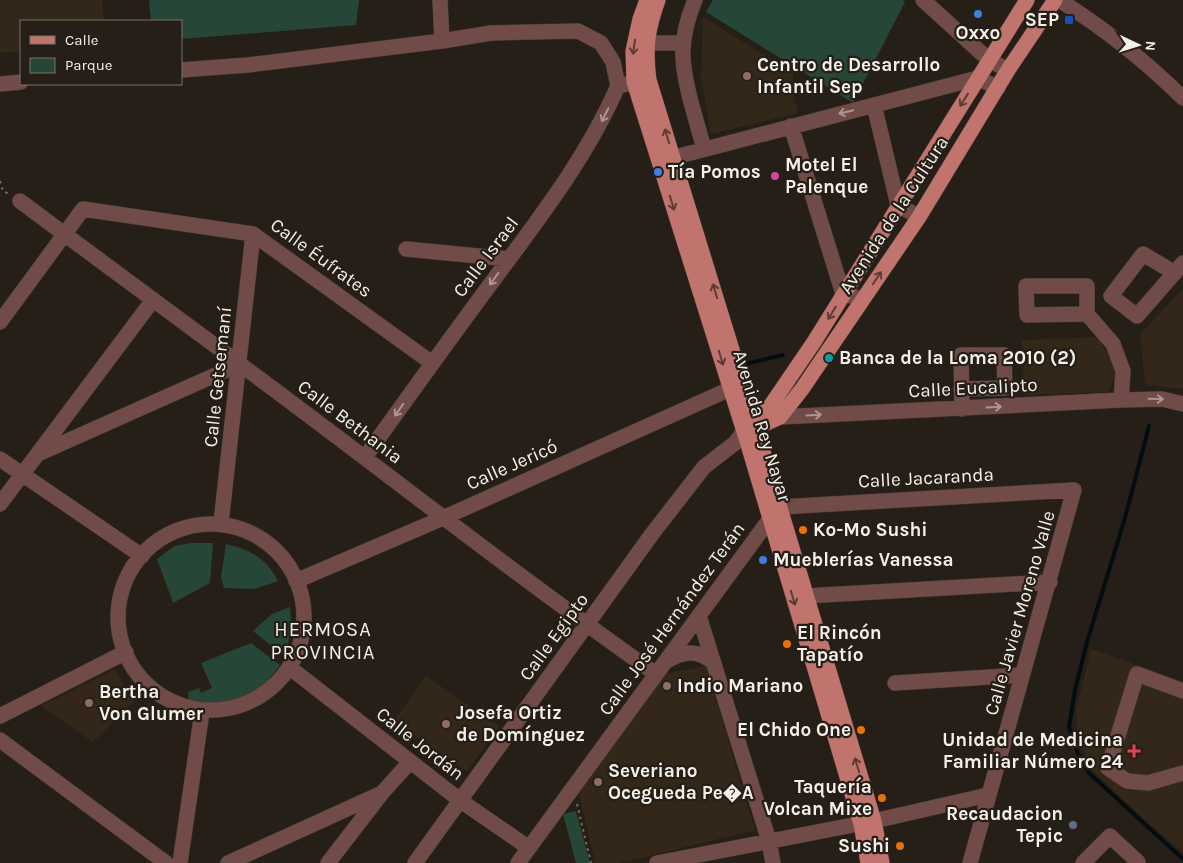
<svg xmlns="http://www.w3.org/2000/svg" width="1183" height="863" viewBox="0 0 1183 863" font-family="Karla,sans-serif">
	<rect width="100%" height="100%" fill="#261f17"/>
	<path fill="#33271a" d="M0 0H102L104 21H21V51L0 53Z
		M703 17 793 73 794 99 798 113 711 134 701 79Z
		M1183 289V389L1145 384 1140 334Z
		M1098 337 1116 369 1109 392 1024 395 1022 340Z
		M1091 649 1183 681V852L1147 822 1091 769 1077 732 1076 710Z
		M706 666 755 830 620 863H595L579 794 665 674Z
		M115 669 134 701 93 742 41 706Z
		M426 676 499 726 467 772 394 721Z"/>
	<path fill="#264637" d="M149 0H359L356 25 181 39V21H151Z
		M713 0H903L905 2 853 103 706 12Z
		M190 543H213L210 583 173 603 157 559 174 546Z
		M226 544C250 549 267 559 278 581L255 589 224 588 221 577Z
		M290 607 291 622 287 653 285 657 253 631 272 614Z
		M251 643 280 665C265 688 237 708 208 706 202 706 195 703 189 701L188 692 199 688 201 693 212 688 201 663Z
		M576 811 590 863H576L563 814Z"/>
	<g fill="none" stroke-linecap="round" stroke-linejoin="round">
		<path stroke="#000e12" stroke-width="4" d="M745 364 783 355
			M1149 426 1125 518 1087 642 1075 690 1069 727 1078 753 1089 773 1183 859"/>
		<g stroke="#433c34" stroke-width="16">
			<path id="minor" d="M695 0C688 17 682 38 683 57 684 84 697 122 704 149
				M923 0 989 60 1008 70
				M1059 0C1104 28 1145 61 1183 98
				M442 41 491 33 578 31 601 43 613 62 618 86
				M647 43H683
				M181 70 248 65 442 41 440 0
				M0 84 21 82
				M874 105 898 205 919 217
				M791 126 843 294 863 299
				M660 161 978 78 998 88
				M20 201C135 287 251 371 365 458 461 531 557 604 656 674
				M406 249 509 259
				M1175 273 1143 254 1111 296 1137 316 1183 263
				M1087 314 1027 315 1026 286H1087V314L1113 344 1123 371 1121 400
				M0 322 83 209 253 234 432 363
				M961 389 1005 388 1004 355H961L962 409
				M772 410 780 417 1121 400 1162 399 1183 404
				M38 454 240 364
				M365 457C408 397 451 337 495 278 540 217 587 157 618 86L646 80
				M0 459 142 556
				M0 504 153 300
				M780 507 1074 490 970 863
				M221 523 253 234
				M118 617a93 93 0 1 1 186 0a93 93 0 1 1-186 0Z
				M296 581 443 518 741 384
				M806 596 1050 582
				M699 616 769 841 773 863
				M667 661C684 650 699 650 714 663
				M289 667 461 801 529 848
				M895 683 1022 675
				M1183 691 1137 674 1108 768 1127 781 1148 783 1183 773
				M0 716 126 652
				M0 740 166 863
				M180 863 202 712
				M228 863 382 793
				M328 863 382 793 410 762
				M415 863 652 534 704 467 735 443 744 431
				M518 863 769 520
				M657 863 874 821 988 795
				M1083 863 1110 836 1138 862"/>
		</g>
		<g stroke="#433c34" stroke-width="16">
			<path id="major" d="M647 0 640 19 633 51 634 82 747 441 861 824 868 863
				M658 0C647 31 645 48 649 80L753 418 874 821 882 863
				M747 425 753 418 769 408 814 342 1027 0
				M750 436 756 428 780 417 802 389 919 217 1008 70 1055 0"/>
		</g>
		<path stroke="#736d66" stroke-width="2" stroke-dasharray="2.5 4" stroke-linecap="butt" d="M0 181 3 191 9 194
			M577 804 591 863"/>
		<use href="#minor" stroke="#714b47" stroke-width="15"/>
		<use href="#major" stroke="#c0746d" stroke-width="15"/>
	</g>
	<defs><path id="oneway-shaft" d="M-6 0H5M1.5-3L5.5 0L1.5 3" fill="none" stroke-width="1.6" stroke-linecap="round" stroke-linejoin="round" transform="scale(1.25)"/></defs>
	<g stroke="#5c3d35">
		<use href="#oneway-shaft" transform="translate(634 47) rotate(98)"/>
		<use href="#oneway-shaft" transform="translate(964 100) rotate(122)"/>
		<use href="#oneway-shaft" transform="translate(667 136) rotate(-107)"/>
		<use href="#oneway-shaft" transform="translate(672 203) rotate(73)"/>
		<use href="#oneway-shaft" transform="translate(877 278) rotate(-56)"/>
		<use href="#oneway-shaft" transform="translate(715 291) rotate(-107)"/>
		<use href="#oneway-shaft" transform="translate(832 313) rotate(121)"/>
		<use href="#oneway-shaft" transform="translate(721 358) rotate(73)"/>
		<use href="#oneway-shaft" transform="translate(793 598) rotate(73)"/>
		<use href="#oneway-shaft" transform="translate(857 765) rotate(-107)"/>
	</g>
	<g stroke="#ac9590">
		<use href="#oneway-shaft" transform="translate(846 112) rotate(166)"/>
		<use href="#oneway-shaft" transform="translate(605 115) rotate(117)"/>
		<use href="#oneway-shaft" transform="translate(494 279) rotate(126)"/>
		<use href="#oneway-shaft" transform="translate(1156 399) rotate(1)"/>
		<use href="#oneway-shaft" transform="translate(994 407) rotate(-3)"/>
		<use href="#oneway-shaft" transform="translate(399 410) rotate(125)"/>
		<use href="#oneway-shaft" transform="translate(814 415) rotate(-3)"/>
	</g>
	<g fill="#3f7fe0" stroke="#261f17" stroke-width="2">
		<circle cx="978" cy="14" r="5"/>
		<circle cx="658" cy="172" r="5"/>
		<circle cx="763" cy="560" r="5"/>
	</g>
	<rect fill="#1a4fb4" stroke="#261f17" stroke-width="2" x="1064" y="15" width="10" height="10" rx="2.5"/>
	<g fill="#8d6e63" stroke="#261f17" stroke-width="2">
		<circle cx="747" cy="76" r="5"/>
		<circle cx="667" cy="686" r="5"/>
		<circle cx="89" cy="703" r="5"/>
		<circle cx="446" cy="724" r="5"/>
		<circle cx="598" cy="782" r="5"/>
	</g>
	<circle fill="#d1479c" stroke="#261f17" stroke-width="2" cx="775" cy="176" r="5"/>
	<circle fill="#0f9aa8" stroke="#261f17" stroke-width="2" cx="829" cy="358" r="5"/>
	<g fill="#e8710a" stroke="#261f17" stroke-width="2">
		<circle cx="803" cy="530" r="5"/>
		<circle cx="787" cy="644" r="5"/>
		<circle cx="861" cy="730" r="5"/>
		<circle cx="882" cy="798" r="5"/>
		<circle cx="900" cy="846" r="5"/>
	</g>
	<path fill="#e0444e" stroke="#261f17" stroke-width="2" d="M1131.5 743.5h5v5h5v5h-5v5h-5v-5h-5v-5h5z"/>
	<circle fill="#5c6f8a" stroke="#261f17" stroke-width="2" cx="1073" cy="825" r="5"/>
	<g text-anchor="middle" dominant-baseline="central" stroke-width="4.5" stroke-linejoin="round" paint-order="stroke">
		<g font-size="19" font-weight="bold" fill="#f4efe9" stroke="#261f17" text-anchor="start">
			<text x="1059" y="20" text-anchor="end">SEP</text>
			<text x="978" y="33" text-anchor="middle">Oxxo</text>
			<text x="757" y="65">Centro de Desarrollo<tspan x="757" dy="22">Infantil Sep</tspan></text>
			<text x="785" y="165">Motel El<tspan x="785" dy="22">Palenque</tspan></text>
			<text x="668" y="172">Tía Pomos</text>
			<text x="839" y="358">Banca de la Loma 2010 (2)</text>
			<text x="813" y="530">Ko-Mo Sushi</text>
			<text x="773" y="560">Mueblerías Vanessa</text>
			<text x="797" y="633">El Rincón<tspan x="797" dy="22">Tapatío</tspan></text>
			<text x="677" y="686">Indio Mariano</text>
			<text x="99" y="692">Bertha<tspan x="99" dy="22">Von Glumer</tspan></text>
			<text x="456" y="713">Josefa Ortiz<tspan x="456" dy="22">de Domínguez</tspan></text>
			<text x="851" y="730" text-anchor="end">El Chido One</text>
			<text x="1123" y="740" text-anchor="end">Unidad de Medicina<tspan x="1123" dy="22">Familiar Número 24</tspan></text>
			<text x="608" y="771">Severiano<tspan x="608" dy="22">Ocegueda Pe�A</tspan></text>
			<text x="872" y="787" text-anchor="end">Taquería<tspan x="872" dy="22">Volcan Mixe</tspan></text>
			<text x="1063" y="814" text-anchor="end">Recaudacion<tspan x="1063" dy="22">Tepic</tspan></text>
			<text x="890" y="846" text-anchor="end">Sushi</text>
		</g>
		<g font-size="19" fill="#f4efe9" stroke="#261f17">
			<text transform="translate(894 215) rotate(-57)">Avenida de la Cultura</text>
			<text transform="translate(486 257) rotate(-53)">Calle Israel</text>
			<text transform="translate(321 258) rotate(36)">Calle Éufrates</text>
			<text transform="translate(218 377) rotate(-84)">Calle Getsemaní</text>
			<text transform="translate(973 388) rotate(-3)">Calle Eucalipto</text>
			<text transform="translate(350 422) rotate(37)">Calle Bethania</text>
			<text transform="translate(762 426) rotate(73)">Avenida Rey Nayar</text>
			<text transform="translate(512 465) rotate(-24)">Calle Jericó</text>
			<text transform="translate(926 478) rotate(-3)">Calle Jacaranda</text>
			<text transform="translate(1020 613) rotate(-74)">Calle Javier Moreno Valle</text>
			<text transform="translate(672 619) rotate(-54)">Calle José Hernández Terán</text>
			<text transform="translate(554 637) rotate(-54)">Calle Egipto</text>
			<text transform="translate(420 744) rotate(38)">Calle Jordán</text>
		</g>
		<g font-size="20" letter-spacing="1" fill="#f4efe9" stroke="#261f17">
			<text x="323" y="629">HERMOSA<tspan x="323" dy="23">PROVINCIA</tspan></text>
		</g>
	</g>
	<rect x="20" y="20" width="162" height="65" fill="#261f17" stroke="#78726b"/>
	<rect x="30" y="36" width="25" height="8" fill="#c0746d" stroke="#78726b"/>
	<text x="65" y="45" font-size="15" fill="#f4efe9">Calle</text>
	<rect x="30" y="58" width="25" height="15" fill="#264637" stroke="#78726b"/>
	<text x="65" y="70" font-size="15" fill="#f4efe9">Parque</text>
	<g transform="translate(1138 45) rotate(94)" stroke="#261f17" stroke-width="4" paint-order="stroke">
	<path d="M0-4L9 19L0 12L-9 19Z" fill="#f4efe9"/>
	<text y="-8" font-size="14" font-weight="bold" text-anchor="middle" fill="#f4efe9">N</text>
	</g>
</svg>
